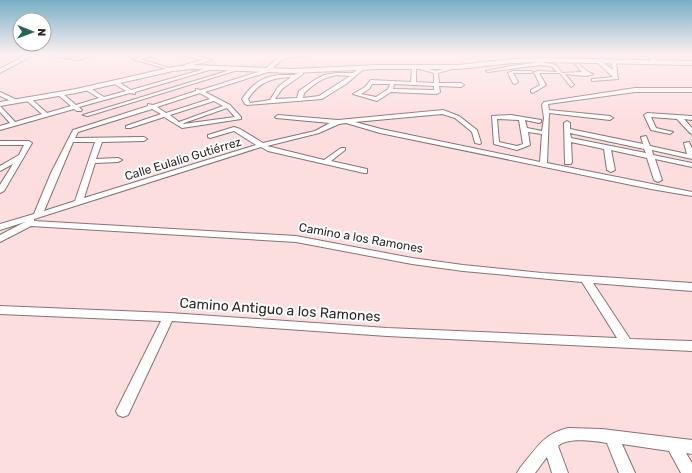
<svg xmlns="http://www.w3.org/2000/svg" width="692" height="473" viewBox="0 0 692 473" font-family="Rubik,sans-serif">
	<rect width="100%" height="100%" fill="#fddedf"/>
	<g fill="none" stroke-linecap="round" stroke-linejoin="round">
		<g stroke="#8c7172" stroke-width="2">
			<path id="minor" d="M44 55 78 58 86 55H94L78 60Z
				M146 55 151 56 140 59 169 68 167 69 132 59Z
				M179 55H191L212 60 186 67 184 65 203 60Z
				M281 55H316L284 58 268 72 205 92 230 105 241 117V119L182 128 164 117 130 128H126V126L161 114 152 109 78 132 75 138 144 137 147 139 144 141 102 142 96 159 118 158 122 160 118 162 95 163 84 198 256 145 234 131 210 138 208 137V135L234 127 240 129 263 143 315 131 330 123 276 118 275 117 278 115 338 120 443 110 459 116 477 130 481 143 480 144 475 143 472 132 455 118 442 114 355 122 381 129 540 162 542 134 528 132 530 145 517 150 494 144 492 116 511 115 541 120V122L539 123 525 120 527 128 542 131 544 118 542 105 544 102 635 88H692V92H635L548 104 549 110 610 116 613 118 610 120 549 113 547 163 692 192V196L651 189 380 133 346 123 339 124 319 133 267 146 324 160 341 148H345V150L331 161 367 169V173H364L268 151 261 147 34 219V221L296 236 412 258 463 265 542 273 692 283V291L593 283 630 339 692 341V351L387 336 172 321 128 415 123 417 118 415 116 411 161 321 0 314V306L170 313 387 328 617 338 582 282 463 271 412 264 296 242 31 226 0 242V235L25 222 0 230V224L34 214 51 173 73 130 148 106V104L153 105 196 91V89L201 90 264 70ZM200 93 210 99 166 113 157 107ZM214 101 223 106 179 122 170 115ZM227 108 235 117 183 124 184 123ZM497 119 519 120 523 144 517 146 499 142ZM73 142H95L75 201 44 211Z
				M644 55H650L659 61 655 62Z
				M608 59H612L616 64 618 79 592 81V79H594L613 77 598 63 602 62 613 70 612 64Z
				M541 62 556 65 562 73 581 72H582L575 64 577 63 588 72 593 74 586 76 565 74 574 85 571 87 560 73H539L546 85 533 93 531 92V90L540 85 534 72 539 71 557 72 551 66 541 65 488 72 486 71 511 66Z
				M215 66 219 67 135 92V94L130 93 79 107 82 110 81 111H77L74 109 0 130V126L10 123 0 112V106L15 122 42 114 26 100V98H30L47 113 71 106 58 95V93H62L76 105 99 98 86 90V88H90L104 97 126 91 113 83V81H117L131 90Z
				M362 66 366 67 346 84 322 99 247 105 245 104 242 99C252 84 263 76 281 75 285 75 290 75 294 75 297 74 299 72 303 72V74L282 89 275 99 297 98 299 91 313 81 324 75 337 73H353ZM337 75 350 76 319 96 303 98 304 93C314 84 323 77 337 75ZM291 77 278 87 270 100 250 103 248 99C259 82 271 78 291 77Z
				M417 66 436 71 455 66V68L438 73 439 83H461L464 85 461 87 439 86 440 92 437 94 391 92 377 101 353 94 365 87 371 80 411 82 412 69 414 68 416 69V82L434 83V73L417 68ZM372 84H390L388 89 376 97 361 94 369 89ZM394 84 434 86V90L393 89Z
				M237 68 241 69 88 116 83 115Z
				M513 71H531L533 72 531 73H513L518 82 515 84 513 83 508 73Z
				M0 92 17 100 18 101 13 102 0 96Z
				M647 113 692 116V120L684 119 692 128V134L690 133 677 119 651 117 656 128 673 132 670 134 651 130 644 115Z
				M567 121 570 123V129L643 144 641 137 646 136 650 146 687 154 684 143 689 142 692 148V159L652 150 653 155 692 163V167L655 159 662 180 658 182 654 180 647 158 611 150 615 170 611 172 607 170 604 149 571 142 572 162 571 164H565L564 123ZM570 133 644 149 646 153 571 138Z
				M0 141H29L32 143 4 191 0 193V185L13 164 0 171V166L19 155 24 145H0Z
				M568 428 602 429 692 440V454L686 453 692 463V473H681L669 451 622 444 635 473H619L607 443C594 441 568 437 558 446L568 473H552L547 457 535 473H517L520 468C536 449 543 434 568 428Z"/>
		</g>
		<g stroke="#8c7172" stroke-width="2">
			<path id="major" d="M26 55H33L0 73V69Z
				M544 58 692 61V65L544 62 513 63 458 69H378L293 73 192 69 173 71 76 93 0 106V102L76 89 173 67 192 65 293 69 378 65H458L513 59Z"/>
		</g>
		<use href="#minor" fill="#fff" fill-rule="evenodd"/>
		<use href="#major" fill="#fff" fill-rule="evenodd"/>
	</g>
	<linearGradient id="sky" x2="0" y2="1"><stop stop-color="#77afc6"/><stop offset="0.45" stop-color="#fef0f1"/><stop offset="1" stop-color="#fef0f1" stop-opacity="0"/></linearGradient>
	<rect width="692" height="122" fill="url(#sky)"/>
	<g text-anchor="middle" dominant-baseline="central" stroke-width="4" stroke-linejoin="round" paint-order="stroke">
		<g font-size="12" fill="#302526" stroke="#fff">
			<text transform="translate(183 159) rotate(-17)">Calle Eulalio Gutiérrez</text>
			<text transform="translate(361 238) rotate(10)">Camino a los Ramones</text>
		</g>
		<g font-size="14" fill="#302526" stroke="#fff">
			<text transform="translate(280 310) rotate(4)">Camino Antiguo a los Ramones</text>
		</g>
	</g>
	<g transform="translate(32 32) rotate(91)"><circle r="19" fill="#ffffff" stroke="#aca8a8"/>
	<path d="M0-3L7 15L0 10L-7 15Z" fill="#276653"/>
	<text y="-6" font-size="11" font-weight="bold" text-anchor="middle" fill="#302526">N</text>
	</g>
</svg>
